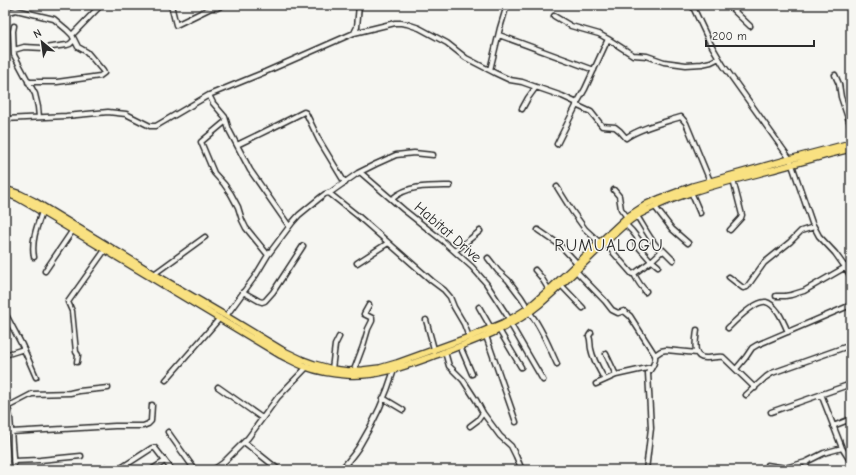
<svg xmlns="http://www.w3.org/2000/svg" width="856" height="475" viewBox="0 0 856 475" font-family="'Comic Neue',sans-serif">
	<rect width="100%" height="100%" fill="#f6f6f2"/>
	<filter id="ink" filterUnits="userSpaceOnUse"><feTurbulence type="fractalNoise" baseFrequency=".025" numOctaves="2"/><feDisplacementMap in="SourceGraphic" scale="8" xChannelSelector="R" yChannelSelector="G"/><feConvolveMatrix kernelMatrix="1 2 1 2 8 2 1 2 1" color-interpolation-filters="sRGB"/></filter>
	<g filter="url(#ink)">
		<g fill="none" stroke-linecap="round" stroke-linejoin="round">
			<g stroke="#2b2b2b" stroke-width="7">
				<path id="minor" d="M171 5 176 25 211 8
					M211 5V8H217L223 5
					M692 5 709 41 723 65 790 159 812 223 819 236 835 253 845 267 851 277
					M728 5 750 26
					M5 13 16 10 54 19 67 30 72 35 78 47 87 52 103 71 104 73 100 76 57 82H28
					M14 26 13 31 14 55 35 94 38 107 39 117
					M354 33 357 27 359 5
					M851 33V36
					M72 35 101 5
					M499 35 594 70
					M608 39 633 55 647 56 664 62 686 65 702 64 711 62 719 58
					M14 50 24 47 44 48 67 45 70 44 74 40
					M490 70 500 28 507 5
					M835 75 839 84 841 97 851 127
					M536 87 562 96 577 103 585 89 608 39 599 34 571 26 554 16
					M209 95 213 103 225 117 229 130 250 170 289 226
					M576 105 591 112 602 126 615 127 620 131 626 138C639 128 665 122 681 117L686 123 710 181
					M5 119 66 116 108 112 126 114 150 126H156L209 95 265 72 354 33 395 23H401L407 24 419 28 447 43 466 58 495 73 510 80 522 82 536 87 528 98 522 109
					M226 121 201 142 214 173 224 184 231 194 238 207 242 220 246 228 268 255
					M557 144 577 104
					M237 145 274 127 304 112 306 113 319 140 345 183
					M5 155 6 167V189
					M360 172 404 210 443 241 472 267 486 283 510 320
					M557 187 572 211 585 229 599 242
					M614 190 619 196 621 209 627 217
					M691 192 700 213
					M329 193 358 216 432 281 444 290 450 297 454 307 464 324 469 337
					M392 199C408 185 429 186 450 186
					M655 207 672 229 688 243
					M637 216C643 225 653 245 662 252
					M625 224 632 231 639 240 636 242V244L651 261
					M538 230 560 245 577 263
					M730 230 741 218 742 215 733 180
					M605 243 632 274 635 273 650 262 663 250 673 260
					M455 251 480 231
					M34 257C31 241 37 226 42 212
					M488 258 498 271 508 280 521 297 528 308
					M652 261 658 266
					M357 263 388 243
					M535 270 541 277 549 290
					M45 271 73 230
					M576 271 605 301 612 310 618 313 624 311 630 316 655 355C656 361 652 368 648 373L651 428 646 470
					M154 274 205 237
					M634 274C637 280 640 286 646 291L645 292
					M729 277 743 288 747 287 764 263 769 259 790 242 801 231 814 227
					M561 285 583 308
					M243 292 259 301 262 302 265 301 273 292 303 246
					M776 296H785L791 295 804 291 851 264
					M479 307 491 328
					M5 313 22 345 36 377
					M530 313C542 328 549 347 557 364
					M226 316 256 275 268 255 292 223 299 215 321 197 325 194 331 192 358 173 376 164 396 155 414 153 433 155
					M426 320 434 349
					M511 325 543 380
					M728 328C735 321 756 300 766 302 771 303 775 308 778 312 782 318 785 325 788 332
					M499 330 521 367
					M697 330C696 340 691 359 707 358 713 358 718 356 723 357L755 388
					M591 333 589 336C591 341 590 345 591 349 593 360 600 371 605 380
					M486 336 516 422
					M460 346 472 374
					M445 352 449 366 463 380 476 400 483 413 478 420 470 426
					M606 354 616 375
					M5 355 24 349
					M655 355 661 351 666 350 697 353
					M77 362 78 355 76 352 72 311 68 302 105 250
					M332 369 335 345 339 337
					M736 369 746 357 752 348 757 345 851 305
					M354 370 363 346 368 329 372 321V318L364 314 369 305
					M166 380 220 318
					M596 384 616 375 652 367
					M218 387 262 418
					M821 394 842 448 849 459 851 461
					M746 395 766 377 772 373 851 345
					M5 396 9 406
					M383 398 403 410
					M5 404 9 406 32 394 70 393 79 391 108 388
					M5 406 9 411 10 417 14 470
					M771 412 851 384
					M483 413 500 436 511 446 516 456 522 470
					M833 426 851 419
					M11 432 115 426H143L148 424 151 421 152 405
					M168 432 195 470
					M244 442 279 470
					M13 461 40 460 81 456
					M806 462 807 470
					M767 465 785 468 806 462 824 453 842 448
					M101 470 106 467 110 470
					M118 470 152 448H155L172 470
					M151 470 165 461
					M213 470 223 463 248 438 278 397 308 366
					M341 470C347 462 355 454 360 445 374 422 386 396 394 370"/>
			</g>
			<g stroke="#2b2b2b" stroke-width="8">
				<path id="major" d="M5 189 20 194 34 201 161 278 226 316 282 350 303 360 314 364 332 369 348 371 363 370 380 368 397 363 469 337 503 323 514 317 528 308 553 286 627 217 647 204 661 198 693 186 790 159 851 143
					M5 193 18 198 32 206 280 355C289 359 297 364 306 367 319 372 333 374 347 375 380 377 408 365 439 354 474 341 510 329 539 305 562 285 584 263 606 242 616 232 626 222 638 215 679 193 723 183 768 171 795 164 823 155 851 149"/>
			</g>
			<use href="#minor" stroke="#f6f6f2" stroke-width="4"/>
			<use href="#major" stroke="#f9e181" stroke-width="5.5"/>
		</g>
	</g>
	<g text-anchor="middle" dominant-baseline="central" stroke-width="3" stroke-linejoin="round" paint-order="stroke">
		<g font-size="15" fill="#2b2b2b" stroke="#f6f6f2">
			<text transform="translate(448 232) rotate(41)">Habitat Drive</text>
		</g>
		<g font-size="17" letter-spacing="1" fill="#2b2b2b" stroke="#f6f6f2">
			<text x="609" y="245">RUMUALOGU</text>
		</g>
	</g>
	<rect width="856" height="475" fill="none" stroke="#f6f6f2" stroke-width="20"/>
	<rect x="10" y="10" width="836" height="455" fill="none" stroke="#2b2b2b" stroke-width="1.5" filter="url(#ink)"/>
	<g transform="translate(42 42) rotate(331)" stroke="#f6f6f2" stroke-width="3" paint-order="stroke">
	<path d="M0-3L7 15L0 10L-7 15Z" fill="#2b2b2b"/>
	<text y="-6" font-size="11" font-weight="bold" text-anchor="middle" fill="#2b2b2b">N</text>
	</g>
	<path d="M706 40v6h108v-6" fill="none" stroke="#2b2b2b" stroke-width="2"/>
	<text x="712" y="40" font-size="12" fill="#2b2b2b" stroke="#f6f6f2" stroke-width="3" paint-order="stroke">200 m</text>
</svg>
